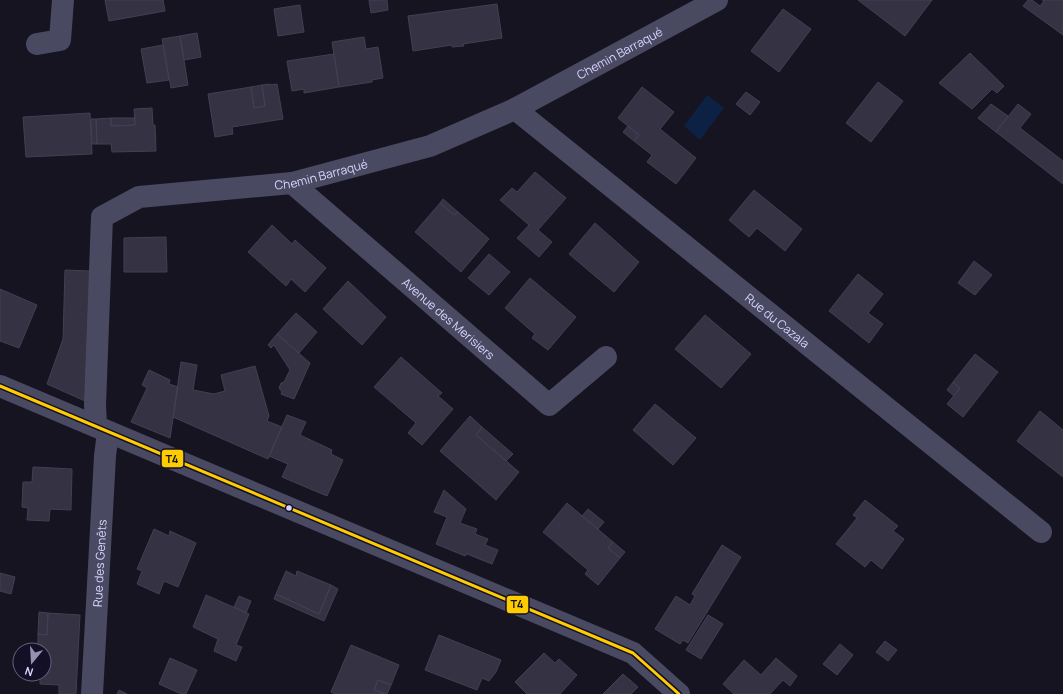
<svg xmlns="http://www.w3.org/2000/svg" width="1063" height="694" viewBox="0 0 1063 694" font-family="Manrope,sans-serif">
	<rect width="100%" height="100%" fill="#161421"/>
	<path fill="#0d2144" d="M707 95 724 108 700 140 684 126Z"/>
	<path fill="#343243" stroke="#433f54" d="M105 0H163L165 11 109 21Z
		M369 0H387L388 10 371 13Z
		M858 0H932L905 36Z
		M1028 0H1032L1040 6 1044 1 1042 0H1063V35L1023 6Z
		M497 4 502 38 463 44 464 46 452 47V45L413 51 408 16Z
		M300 5 304 32 278 36 274 9Z
		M783 9 811 29 779 72 751 51Z
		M197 33 201 57 184 60 180 36Z
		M180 36 188 85 171 88 162 39Z
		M364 37 366 49 378 47 383 78 372 80V82L339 87 332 42Z
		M163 45 169 80 147 83 141 49Z
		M970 53 1004 86 997 93 992 89 972 109 939 83Z
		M334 54 339 87 304 93V89L292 91 287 61Z
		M878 82 903 101 871 142 846 123Z
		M270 84V85L277 84 283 119 232 127 233 134 215 137 208 94 251 87 254 108 265 106 262 85Z
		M262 85 265 106 254 108 251 87Z
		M642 87 674 112 660 129 696 158 676 184 647 162 652 155 634 141 639 135 618 118Z
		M746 92 760 102 750 115 736 104Z
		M991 104 1008 116 996 132 978 118Z
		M1018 104 1031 114 1020 128 1063 161V184L996 132Z
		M152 108 153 125H155L156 151 112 152 111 144H97L96 119 111 118V126L135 125 134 109Z
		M90 113 92 154 26 157 23 117Z
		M111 118H135V125L111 126Z
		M91 119H96L97 144H92Z
		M628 126 639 135 634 141 623 132Z
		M535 172 566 198 538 230 552 242 539 257 517 238 529 225 500 200 512 188 517 192Z
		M754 190 802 229 785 251 757 228 749 237 729 220Z
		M443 199 458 212 454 215 440 203Z
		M440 203 454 215 458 212 489 239 461 272 415 232Z
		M595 223 639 262 614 292 569 254Z
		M272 225 292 244 295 240 326 268 305 292 291 279 286 286 248 252Z
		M166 237 167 272H124V238Z
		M489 254 510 272 489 295 468 278Z
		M974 261 992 275 975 295 958 283Z
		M65 270 90 271 85 401 47 384 63 339Z
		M858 274 883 294 868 313 883 324 869 343 829 311Z
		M530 278 576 317 548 350 532 338 535 334 505 308Z
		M348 281 386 317 362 345 323 309Z
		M0 289 37 305 19 348 0 341Z
		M296 313 317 332 299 353 277 334Z
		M705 315 751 354 721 388 675 349Z
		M277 334 310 363 294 399 281 394 282 392 279 388 281 383 284 382 290 370 274 345 271 348 268 345Z
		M975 354 998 372 963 417 947 404 960 388 953 382Z
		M401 357 442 393 438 396 453 409 422 445 408 433 416 423 374 387Z
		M181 362 197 365 193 390 214 394 225 391 221 375 255 366 269 416 267 421 282 427 268 459 173 417Z
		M149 370 170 380 169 384 178 387 170 438 131 422 147 388 142 385Z
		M953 382 960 388 954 396 947 390Z
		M655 404 696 438 673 465 633 430Z
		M1040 411 1063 430V477L1017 441Z
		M287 415 306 422 300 435 332 450 331 454 343 460 327 496 282 477 288 464 269 456Z
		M470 416 482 427 476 435 519 472 496 500 440 451Z
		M482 427 513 454 506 461 476 435Z
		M33 467 72 469 71 510 50 509 49 521 27 520 28 508 22 507 23 482H32Z
		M444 490 466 509 460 523 477 529 475 534 488 539 485 545 498 550 492 564 467 554 465 556 436 544 447 517 434 512Z
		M865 500 898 526 893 531 904 539 882 569 871 560 865 567 836 544 857 518 853 515Z
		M567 503 613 542 608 548 620 558 598 585 585 574 588 570 543 532Z
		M588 509 604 522 598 529 582 516Z
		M154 529 169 536 170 531 196 543 178 587 164 581 159 594 137 584 142 571 137 569Z
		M613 542 625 552 620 558 608 548Z
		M722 545 741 557 688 643 683 640 680 644 655 629 676 596 690 605 695 596 692 594Z
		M286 571 296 576 297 571 331 585 319 614 276 594Z
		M0 573 15 577 11 594 0 591Z
		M331 585 338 589 324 621 274 599 276 594 319 614Z
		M206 595 249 614 236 645 242 647 236 661 214 651 218 639 193 627Z
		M239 596 251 601 246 613 234 607Z
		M39 612 48 613 47 635 38 634Z
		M48 613 80 615 76 694H59V685L40 684V674H44V650L38 648V634L47 635Z
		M708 615 723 624 701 659 686 650Z
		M439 635 501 660 496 672 489 681 482 678 477 690 425 670Z
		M885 641 897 650 888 661 876 652Z
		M840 644 853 655 837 675 823 664Z
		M351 645 399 665 391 685 378 680 374 690 384 694H335L331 692Z
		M544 653 555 663 559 659 577 675 560 694H527L515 682Z
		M170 658 197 670 186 694H181L159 684Z
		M776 658 797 676 790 686 783 680 770 694H734L723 684 744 660 761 675Z
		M623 674 638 687 631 694H603Z
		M378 680 391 685 387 694 374 690Z
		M119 690 127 694H117Z"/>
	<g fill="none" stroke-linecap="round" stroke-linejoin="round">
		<g stroke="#4a4962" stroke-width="22">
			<path d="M37 44 60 40 63 0"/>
			<path id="s1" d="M515 109 1041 532"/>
			<path id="s2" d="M292 183 549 405 606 357"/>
			<path d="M0 386 633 653 679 694"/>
			<path id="s3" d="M96 426 95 405 102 217 139 197 292 183 430 146 515 109 717 0"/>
			<path id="s4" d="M92 694 105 456 108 432"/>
		</g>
		<g stroke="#130f26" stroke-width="6">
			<path id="bus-1" d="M0 386 633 653 679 694"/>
		</g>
		<use href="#bus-1" stroke="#fc0" stroke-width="3"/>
	</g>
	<circle fill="#d9d4ff" stroke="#130f26" stroke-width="1.5" cx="289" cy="508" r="3.5"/>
	<g text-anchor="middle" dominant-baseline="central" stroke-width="3" stroke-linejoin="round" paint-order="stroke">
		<g font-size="12" fill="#d9d4ff" stroke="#130f26">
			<text stroke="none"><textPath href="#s3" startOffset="759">Chemin Barraqué</textPath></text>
			<text stroke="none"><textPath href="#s3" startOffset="435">Chemin Barraqué</textPath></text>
			<text stroke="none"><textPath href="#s2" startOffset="207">Avenue des Merisiers</textPath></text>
			<text stroke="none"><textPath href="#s1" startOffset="337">Rue du Cazala</textPath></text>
			<text stroke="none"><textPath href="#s4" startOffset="131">Rue des Genêts</textPath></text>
		</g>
	</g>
	<g stroke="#130f26" stroke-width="1.5">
		<rect x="161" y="449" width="23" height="19" rx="4" fill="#fc0"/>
		<rect x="506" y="595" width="23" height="19" rx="4" fill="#fc0"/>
	</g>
	<g font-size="11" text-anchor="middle" font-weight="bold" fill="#111">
		<text x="172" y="463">T4</text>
		<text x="517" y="608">T4</text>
	</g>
	<g transform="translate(32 662) rotate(198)"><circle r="19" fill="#130f26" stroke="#625e7d"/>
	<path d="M0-3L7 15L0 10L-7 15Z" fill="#9591b1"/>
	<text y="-6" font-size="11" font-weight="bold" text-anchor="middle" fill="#d9d4ff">N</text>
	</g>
</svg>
